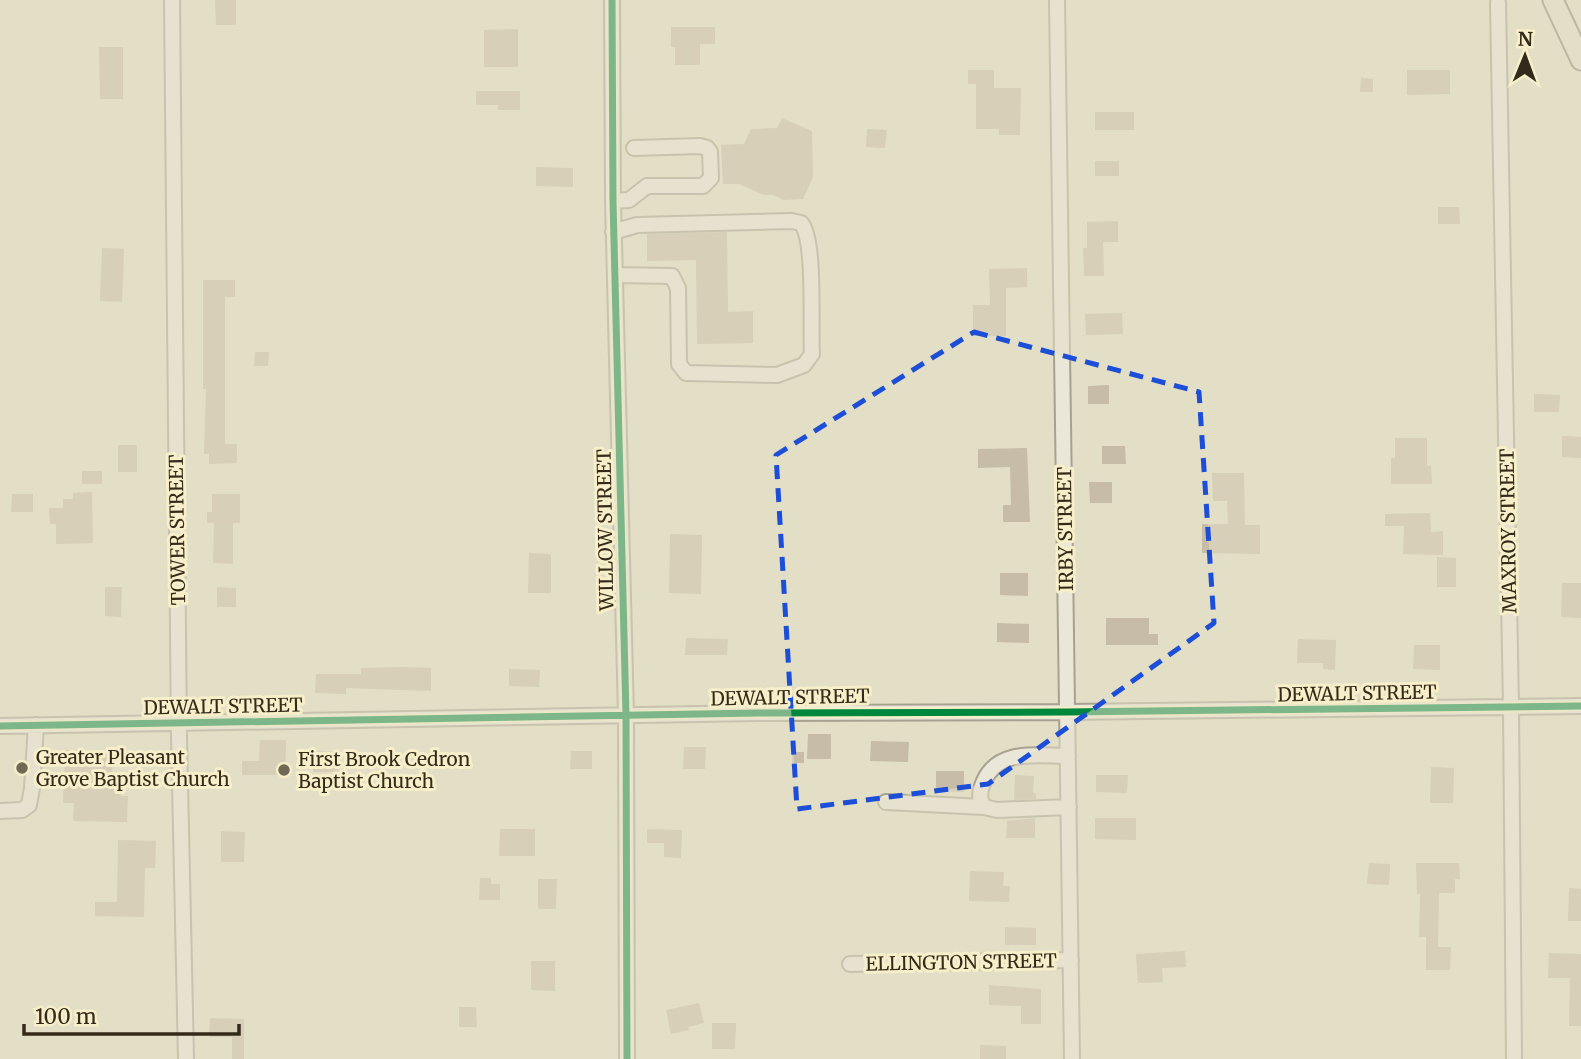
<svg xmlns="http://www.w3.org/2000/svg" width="1581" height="1059" viewBox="0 0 1581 1059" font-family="Merriweather,serif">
	<rect width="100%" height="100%" fill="#e3dec6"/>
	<path fill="#c7bca7" d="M215 0H236V25H216Z
		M671 27H715V44H700V65H675V47H671Z
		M518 29V67H484V30Z
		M99 47H123V99H100Z
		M968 70H994V88H1021L1020 135H999V129H976V84H968Z
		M1407 70H1450V94L1407 95Z
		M1361 78 1373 79V92H1360Z
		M476 91H520V110H498V105H476Z
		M1095 112H1134V130H1095Z
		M782 118 812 131 813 177 803 199 784 200 773 195H764L739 184H723L721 145 744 144 751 129 777 128Z
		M867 129 887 130 885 148 866 147Z
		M1095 161H1119V176H1095Z
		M536 167 573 168V187L536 186Z
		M1438 207H1459L1460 224H1438Z
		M1118 221V242H1103L1104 276H1084L1083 248H1087V222Z
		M727 232 728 312 753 311V343L697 344 696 260 647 261V234Z
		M102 248 124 249 122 302 100 301Z
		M1027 268V287L1006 288V336H973V305H990L989 269Z
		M203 280H235V297H225V444H237V463L209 464V454H204L206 389H203Z
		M1122 313 1123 334 1086 335 1085 314Z
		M255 352H269L268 366H254Z
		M1109 385V404H1088V386Z
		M1534 394 1560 395 1559 412H1534Z
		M1562 436 1581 437V458L1562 457Z
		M1395 438H1427V466L1431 465 1432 484H1391V458H1395Z
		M118 445H137V472H118Z
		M1102 446H1125L1126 464H1102Z
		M1027 448 1030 522H1003V505H1011L1010 467 978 468V449Z
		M82 471H102V484H82Z
		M1212 473H1244L1245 525H1260V554L1202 553V524H1228L1227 501H1213Z
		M1089 482H1112V503H1090Z
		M92 492 93 543 56 544V524H50L49 508H63V499H73V493Z
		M12 494H33V512H11Z
		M212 494H240V523H233V564L213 563 214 523H207V512H212Z
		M1430 513 1431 532 1443 531V555L1403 554 1404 526H1385V514Z
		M670 534 702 535 701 594 669 593Z
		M529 553 551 554V593H528Z
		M1437 557 1456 558V587H1437Z
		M1000 573H1028V596L1000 595Z
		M1562 583H1581V618L1561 617Z
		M105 587H122L121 617 105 616Z
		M217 587 236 588V607H217Z
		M1106 618H1149V634H1158V645H1106Z
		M997 623 1029 624V643L997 642Z
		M686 638 728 639 727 655H685Z
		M1298 639 1336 640 1335 670 1323 669V663H1297Z
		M1414 645H1440V670L1413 669Z
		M401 667 431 668V691L346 688V694L315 693 316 674H361V668Z
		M509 669 540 670 539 687 509 686Z
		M808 734H831V759H807Z
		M260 740H286L285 775H242V761H259Z
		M871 741 909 742 908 762 870 761Z
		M684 747H706L705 769H683Z
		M65 750 113 752 112 775H122L121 796H128L127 822 73 821 74 803H63Z
		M313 751 338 752V772H313Z
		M571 751H592V769H570Z
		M792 752H804V763H792Z
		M1431 767 1454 768 1453 803H1430Z
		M936 771H964V792L936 791Z
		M1015 775 1034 776 1033 793H1036V799L1014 800Z
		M1096 775H1128L1127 793 1096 792Z
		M1035 818V838H1006L1007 821Z
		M1095 818H1136V840L1095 839Z
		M500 829H535V856H499Z
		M647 829 682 830 681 858 664 857V843H647Z
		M221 831 245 832 244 862H221Z
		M118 840 156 841 155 868H145L144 917 95 916V902H117Z
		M1369 863 1390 864 1389 885 1367 884Z
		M1416 863H1459L1460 879H1455V893H1439L1438 947H1451L1450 970H1426V937H1419L1420 894H1417Z
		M970 871 1004 872 1003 886H1010L1009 902 969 901Z
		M480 878H491V884H500V900H479Z
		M538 879H557L556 909H538Z
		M1569 888 1581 889V921H1568Z
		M1005 927 1036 928V945H1005Z
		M1185 951 1186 967 1162 968 1163 982 1138 983 1136 954Z
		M1549 953 1581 954V1026H1569L1570 978H1548Z
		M531 961H555V991L531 990Z
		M989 985 1041 989V1024H1021V1006L989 1005Z
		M699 1003 704 1023 688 1027 689 1030 671 1034 666 1010Z
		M459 1007H476L477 1027H459Z
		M210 1018 244 1019V1059H232V1037H209Z
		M712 1023H736L735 1049H712Z
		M980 1045 1006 1046V1059H980Z"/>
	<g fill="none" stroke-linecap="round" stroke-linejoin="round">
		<g stroke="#a7a290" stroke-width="18">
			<path id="minor" d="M172 0 179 737 186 1059
				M612 0 613 201 626 715 627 1059
				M1057 0 1072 1059
				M1498 3 1511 707 1514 1059
				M613 201 629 200 647 186H703L711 178 710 152 707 148 700 146 634 148
				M613 232 637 225 792 221 801 223C816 240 810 329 812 354L804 365 777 375 686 373 679 364 678 288 672 276 615 275
				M0 726 758 713 1067 712 1581 706
				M1068 756C1038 756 999 748 984 781 980 790 978 798 984 807L997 810 1069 807
				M886 802 984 807
				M0 811 22 810 29 805 32 788 36 725
				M850 964 1071 960"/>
		</g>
		<g stroke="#8c8777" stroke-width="23">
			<path id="major" d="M1553 0 1581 60"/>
		</g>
		<use href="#minor" stroke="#eae7d9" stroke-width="14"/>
		<use href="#major" stroke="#e2dec9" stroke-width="19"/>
		<g stroke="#f7efc9" stroke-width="11">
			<path id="cycleway" d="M612 0 613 201 626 715 627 1059
				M0 726 758 713 1067 712 1581 706"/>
		</g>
		<use href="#cycleway" stroke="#00873e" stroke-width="7"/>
	</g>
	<path d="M0 0H1581V1059H0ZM974 332 1199 392 1214 623 988 784 797 809 776 455Z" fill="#e3dec6" fill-opacity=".55" fill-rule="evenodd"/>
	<path fill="none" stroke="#1d4ed8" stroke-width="5" stroke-dasharray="14 9" stroke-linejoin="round" d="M974 332 1199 392 1214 623 988 784 797 809 776 455Z"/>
	<g fill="#716956" stroke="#f7efc9" stroke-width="2.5">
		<circle cx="22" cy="768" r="7"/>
		<circle cx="284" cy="770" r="7"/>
	</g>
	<g text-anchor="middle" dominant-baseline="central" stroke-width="6" stroke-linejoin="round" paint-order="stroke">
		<g font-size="19" fill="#342a1a" stroke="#f7efc9">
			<text transform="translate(1065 529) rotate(-91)">IRBY STREET</text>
			<text transform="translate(177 530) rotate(-91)">TOWER STREET</text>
			<text transform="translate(605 530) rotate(-91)">WILLOW STREET</text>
			<text transform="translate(1508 531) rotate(-91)">MAXROY STREET</text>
			<text transform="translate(1357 693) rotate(-1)">DEWALT STREET</text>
			<text transform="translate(790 697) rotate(-1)">DEWALT STREET</text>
			<text transform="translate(223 706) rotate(-1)">DEWALT STREET</text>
			<text transform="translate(961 962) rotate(-1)">ELLINGTON STREET</text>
		</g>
		<g font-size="19" fill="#342a1a" stroke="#f7efc9" text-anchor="start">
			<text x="36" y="757">Greater Pleasant<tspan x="36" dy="22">Grove Baptist Church</tspan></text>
			<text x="298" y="759">First Brook Cedron<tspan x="298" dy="22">Baptist Church</tspan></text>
		</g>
	</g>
	<g transform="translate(1525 56) rotate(1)" stroke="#f7efc9" stroke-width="5" paint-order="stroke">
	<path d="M0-5L12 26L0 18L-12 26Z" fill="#342a1a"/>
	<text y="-10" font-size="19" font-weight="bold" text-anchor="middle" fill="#342a1a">N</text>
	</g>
	<path d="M24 1024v10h215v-10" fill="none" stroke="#342a1a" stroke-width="3.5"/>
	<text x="35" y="1024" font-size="21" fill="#342a1a" stroke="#f7efc9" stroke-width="5" paint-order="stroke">100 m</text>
</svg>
